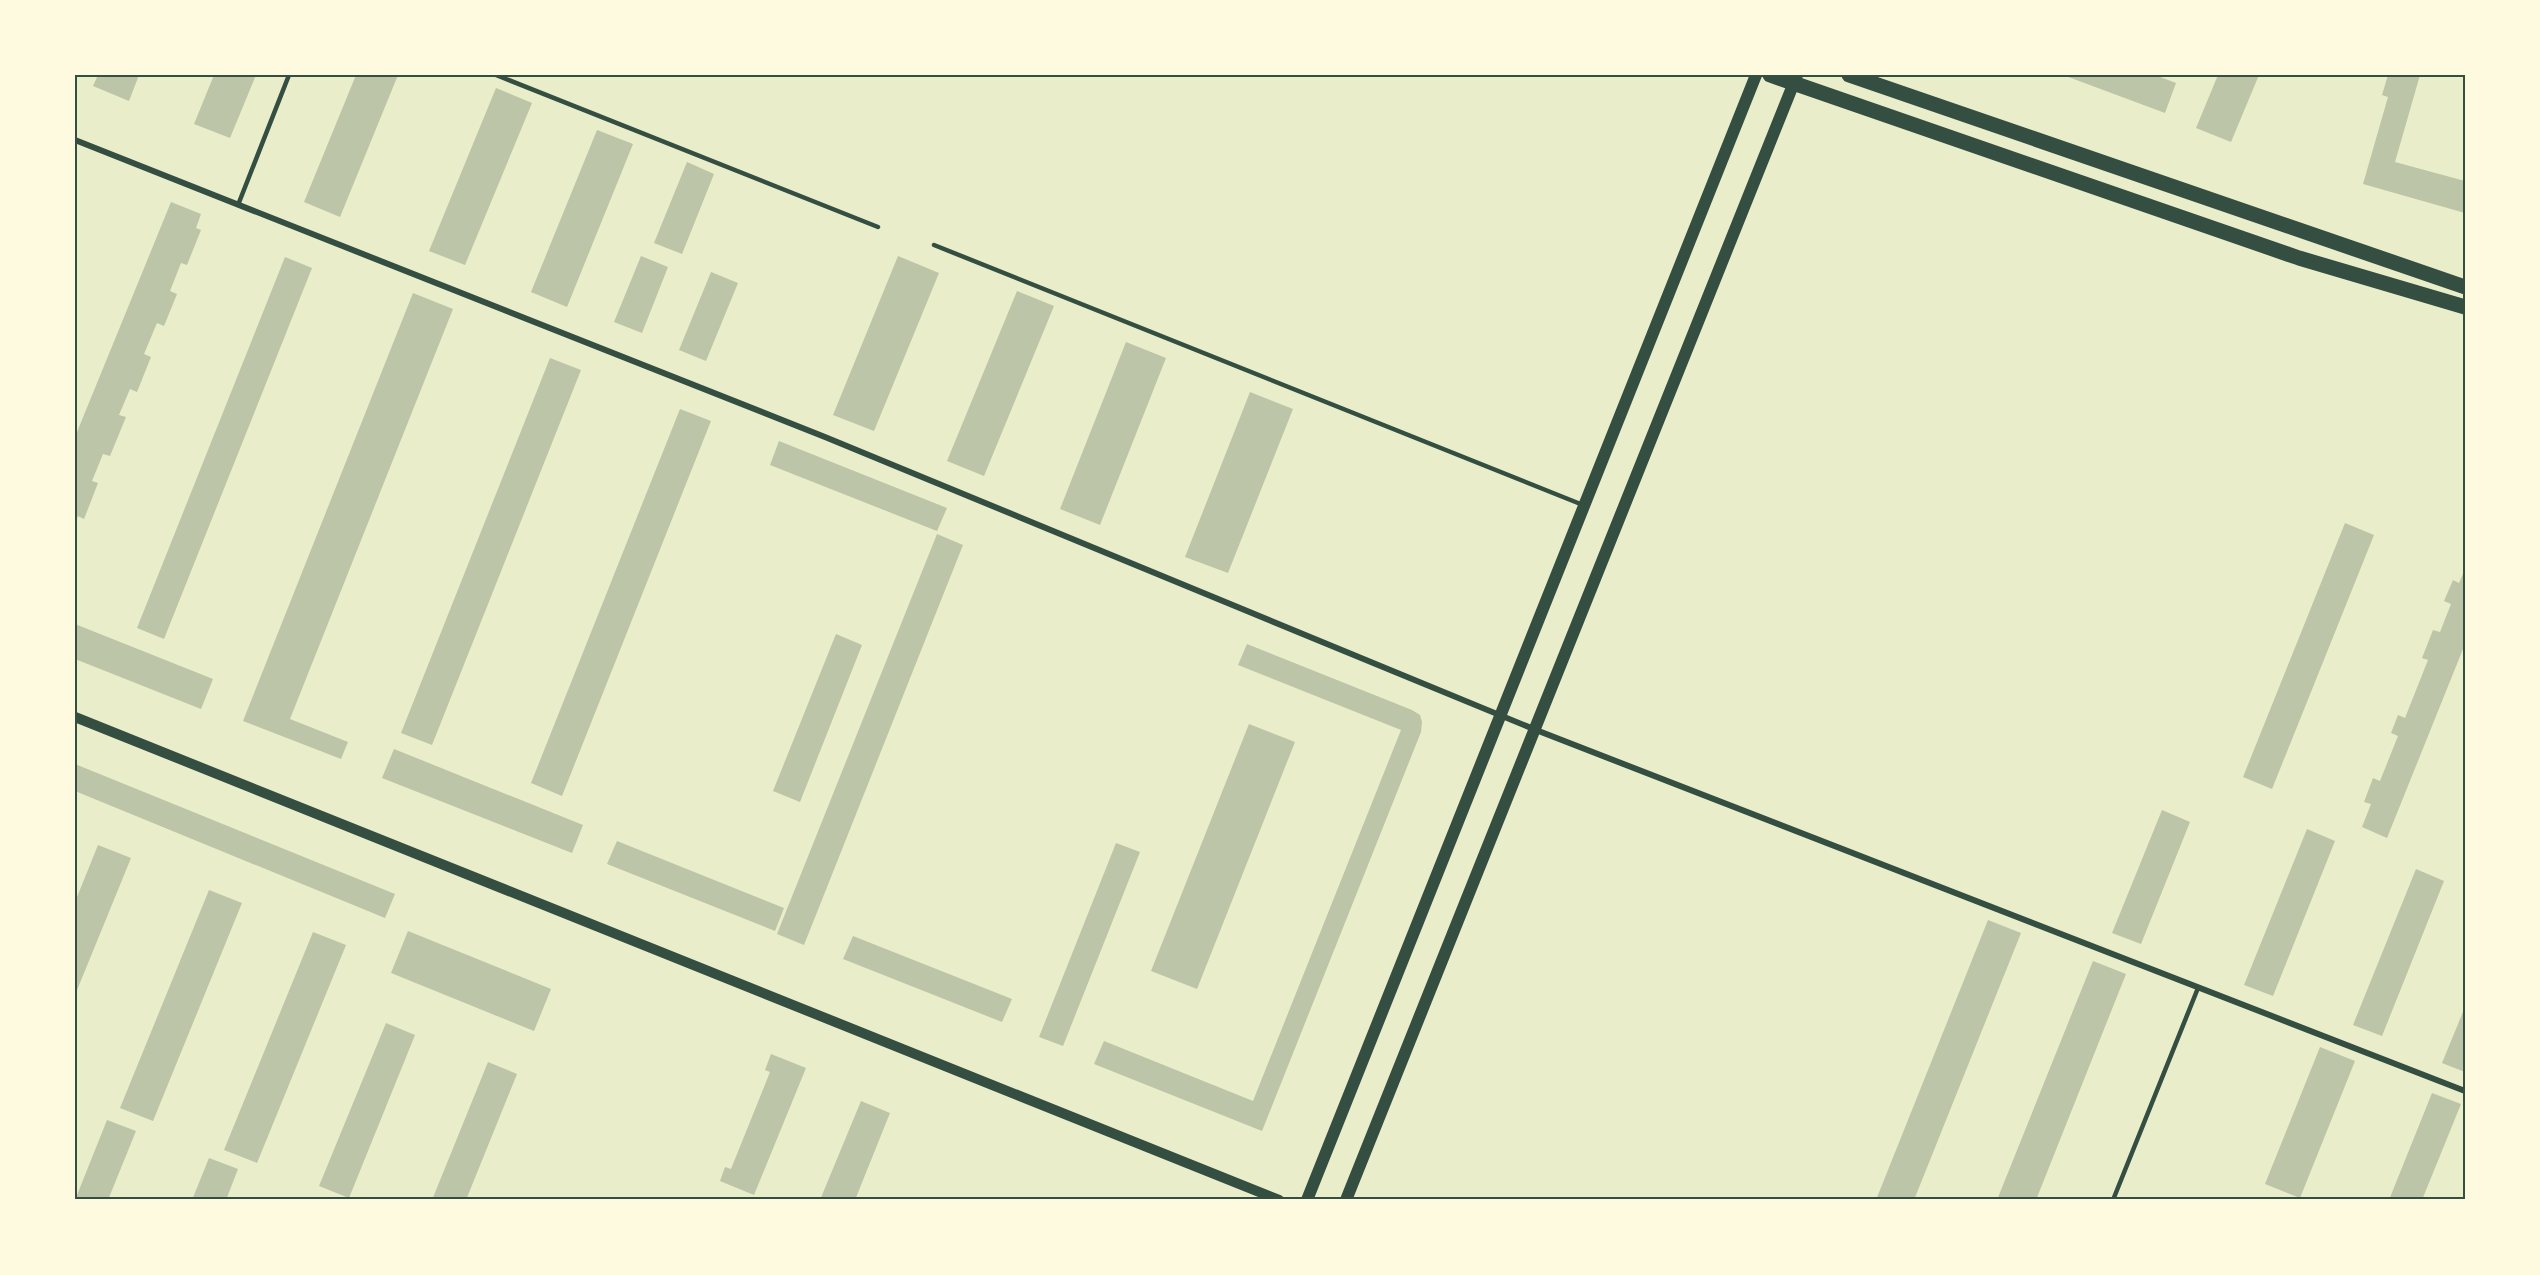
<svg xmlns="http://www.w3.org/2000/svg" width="2540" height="1275" viewBox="0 0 2540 1275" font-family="Cabin,sans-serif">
	<rect width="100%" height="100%" fill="#e9edc9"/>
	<path fill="#bcc5a7" d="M98 75H139L129 101 93 86Z
		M214 75H256L230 138 194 124Z
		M356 75H398L340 217 304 202Z
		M2063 75H2155L2176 83 2165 113Z
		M2218 75H2259L2231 142 2196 128Z
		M2388 75H2420L2395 162 2465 181V213L2363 184 2388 97 2382 95Z
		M496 88 532 103 465 265 429 251Z
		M597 130 633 144 567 307 531 292Z
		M687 162 714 174 682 254 654 243Z
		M171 202 201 214 196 228 201 230 187 265 181 263 170 291 177 294 164 326 157 323 144 354 151 357 137 392 130 389 119 415 126 417 110 456 103 454 92 481 98 483 84 519 78 516 75 523V437Z
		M641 256 668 267 642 333 614 322Z
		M898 256 939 273 874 431 833 415Z
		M285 257 312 268 164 639 137 628Z
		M711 272 738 283 706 361 679 350Z
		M1017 291 1054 306 984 476 947 461Z
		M413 293 453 309 290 719 348 742 341 759 243 721Z
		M1126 342 1166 358 1100 525 1060 509Z
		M550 358 581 370 432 745 401 733Z
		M1250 392 1293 409 1228 573 1185 557Z
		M680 409 711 421 562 796 531 783Z
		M779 441 947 508 937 531 770 465Z
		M2345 523 2374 535 2272 789 2243 777Z
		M937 534 963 545 804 945 777 934Z
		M2465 569V644L2387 838 2362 827 2371 804 2364 802 2373 778 2380 781 2398 736 2391 733 2398 715 2405 718 2428 660 2422 658 2433 630 2440 632 2451 604 2444 601 2453 580 2459 583Z
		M75 624 213 679 201 709 75 659Z
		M836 634 862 645 800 802 773 791Z
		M1247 644 1412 710 1420 715 1422 722 1421 732 1262 1131 1094 1064 1104 1041 1253 1101 1401 730 1238 665Z
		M1249 724 1295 742 1197 989 1151 971Z
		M394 749 583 825 572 853 382 778Z
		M75 764 395 894 385 918 75 791Z
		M2162 810 2190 822 2141 944 2112 933Z
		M2307 829 2335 841 2273 996 2244 985Z
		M617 841 784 908 775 931 607 864Z
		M1116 843 1140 852 1063 1046 1039 1037Z
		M98 845 131 858 75 995V902Z
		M2416 869 2444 881 2382 1036 2353 1025Z
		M209 890 242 903 153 1121 120 1108Z
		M1988 920 2021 933 1914 1200H1876Z
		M408 931 551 989 534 1031 391 973Z
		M313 932 346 945 257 1163 224 1150Z
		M853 936 1012 999 1002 1022 843 959Z
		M2093 961 2126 974 2036 1200H1997Z
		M2465 1007V1072L2442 1063Z
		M386 1023 415 1035 349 1198 319 1186Z
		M2320 1047 2355 1061 2300 1198 2265 1184Z
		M771 1054 806 1068 754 1195 720 1181 725 1167 731 1169 770 1072 765 1070Z
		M488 1062 517 1074 466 1200H432Z
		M2432 1093 2461 1104 2422 1200H2389Z
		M861 1101 890 1113 855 1200H820Z
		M107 1120 136 1131 108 1200H75Z
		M209 1158 238 1169 226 1200H192Z"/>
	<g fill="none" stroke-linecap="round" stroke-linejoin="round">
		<path stroke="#344e41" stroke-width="4.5" d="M496 75 878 227
			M238 205 289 75
			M934 245 1583 505
			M2113 1200 2198 988"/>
		<path stroke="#344e41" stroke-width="6" d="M75 140 825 437 1536 730 2465 1091"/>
		<path stroke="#344e41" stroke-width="10" d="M75 717 1279 1200"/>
		<path stroke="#344e41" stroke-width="12" d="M1307 1200 1756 75
			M1346 1200 1797 75"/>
		<path stroke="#344e41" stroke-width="15" d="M1770 75 2299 258 2465 307
			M1849 75 2465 287"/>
	</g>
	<rect width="2540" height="1275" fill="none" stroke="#fefae0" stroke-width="153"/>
	<rect x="76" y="76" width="2388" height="1122" fill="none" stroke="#344e41" stroke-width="2"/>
</svg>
